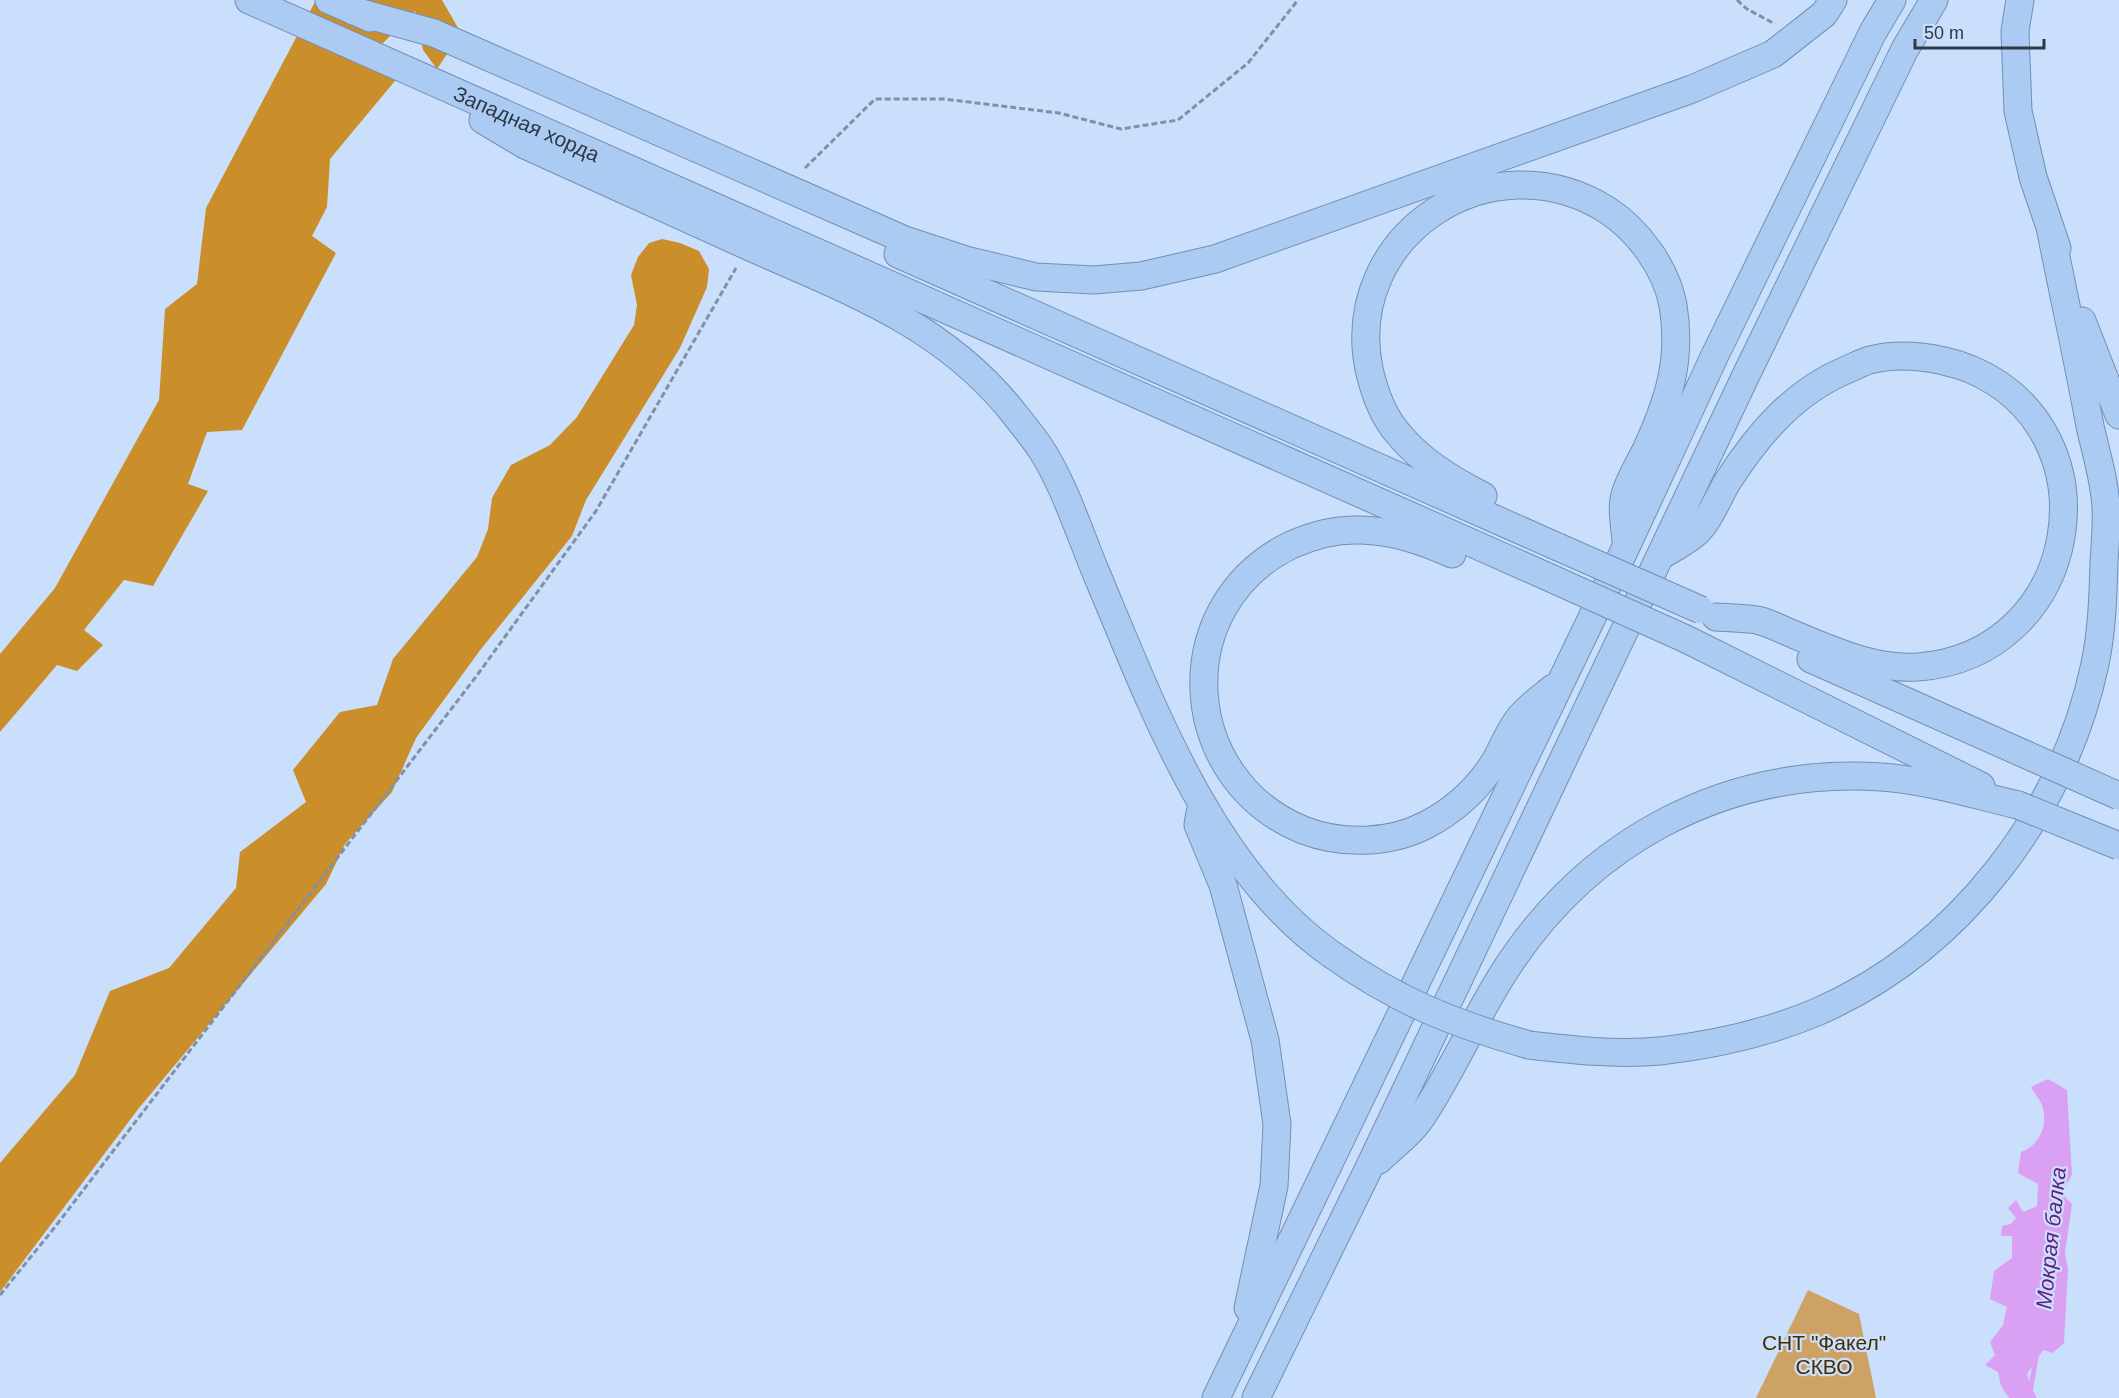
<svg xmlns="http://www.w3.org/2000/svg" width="2119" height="1398" viewBox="0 0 2119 1398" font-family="Arial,sans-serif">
	<rect width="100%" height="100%" fill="#cadffb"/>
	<path fill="#cea264" d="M1808 1290 1859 1314 1876 1398H1756Z"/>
	<path fill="#ca8e2b" d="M316 0H442L461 33 437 69 423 50 415 11 380 46 404 70 330 159 327 207 312 236 336 253 242 430 207 432 188 484 208 491 153 586 124 580 84 630 103 645 77 671 57 665 0 732V654L55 588 159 400 165 309 197 284 206 208Z
		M662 239 680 243 699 251 709 269 707 287 680 348 586 500 572 536 481 649 416 738 392 792 345 844 326 884 139 1108 0 1292V1163L75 1075 110 991 169 968 236 888 240 852 306 802 293 770 340 712 377 705 393 659 477 557 488 529 492 498 511 465 550 445 577 417 634 325 637 305 631 275 638 257 649 243Z"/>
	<path fill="#daa0f4" d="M2048 1079 2067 1090 2072 1175 2065 1187V1197L2072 1204 2065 1253 2068 1269 2064 1343 2053 1353 2043 1350 2027 1374 2031 1387 2037 1398H2009L2001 1386 1998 1372 1985 1365 1995 1355 1990 1342 2003 1325 2007 1307 1990 1299 1994 1271 2012 1258V1236H2001L2002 1226 2011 1224 2016 1218 2008 1208 2016 1200 2023 1212 2037 1206 2038 1184 2018 1173 2021 1152C2038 1146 2048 1127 2043 1108 2041 1101 2034 1093 2031 1087Z"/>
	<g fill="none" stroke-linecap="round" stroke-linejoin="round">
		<path stroke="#daa0f4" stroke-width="5" d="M2029 1398 2036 1358"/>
		<g stroke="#728fb4" stroke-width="29">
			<g id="trunk">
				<path id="s1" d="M249 0 1546 576"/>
				<path d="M329 0 370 18"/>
				<path d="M2020 0 2015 31 2018 111 2033 177 2057 248"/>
				<path d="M354 11 434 33 905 240 966 260 1036 277 1094 280 1141 276 1215 259 1692 89 1773 54 1824 14 1833 0"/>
				<path d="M483 120 525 145C600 179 675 213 750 247 846 290 938 322 1008 406 1019 420 1031 434 1041 449 1065 486 1080 535 1097 575 1152 706 1212 870 1331 954"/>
				<path d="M898 254 1558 547"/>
				<path d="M2082 321 2119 415"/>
				<path d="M1483 496C1450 479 1420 461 1396 431 1382 414 1374 391 1369 369 1342 234 1492 137 1607 210 1638 230 1666 268 1673 305 1682 360 1669 400 1646 450 1639 464 1629 480 1625 495 1621 508 1625 527 1626 541"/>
				<path d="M1452 554C1423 541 1394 531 1361 530 1337 529 1313 535 1291 545 1168 605 1178 779 1303 830 1342 845 1389 844 1426 825 1451 812 1474 792 1490 769 1501 754 1506 736 1517 721 1526 708 1541 698 1553 688"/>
				<path d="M1662 555C1673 548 1686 542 1696 533 1709 522 1719 495 1728 481 1758 434 1794 392 1846 370 1854 367 1862 362 1870 360 1902 352 1939 357 1970 369 2119 432 2081 655 1918 667 1875 670 1834 651 1795 635 1783 630 1770 623 1757 620 1744 618 1730 618 1716 617"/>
				<path d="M1686 639 1981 786"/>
				<path d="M1811 659 2038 760"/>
				<path d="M1200 813 1198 825 1223 885 1265 1040 1277 1124 1274 1186 1248 1308"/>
				<path d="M1529 1045C1572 1050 1616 1055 1660 1051 1713 1045 1767 1033 1817 1012 1959 950 2063 814 2095 664 2102 631 2103 596 2104 562 2105 545 2107 526 2106 508 2105 481 2096 453 2090 426 2078 361 2064 297 2051 232"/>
				<path d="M1379 1160C1393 1146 1413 1132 1423 1115 1452 1071 1473 1022 1501 977 1584 843 1723 767 1881 777 1927 780 1974 795 2018 805"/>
				<path d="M1216 1398 1626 547 1715 355 1873 32 1892 0"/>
				<path d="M1256 1398 1367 1172 1748 371 1905 49 1934 0"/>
			</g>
		</g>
		<path stroke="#8190a6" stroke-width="3" stroke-dasharray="6 3" stroke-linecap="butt" d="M1737 0 1747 9 1775 24
			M805 168 875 99H944L1059 113 1121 129 1178 120 1248 63 1298 0
			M0 1295 55 1227 478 674 596 511 736 268"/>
		<use href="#trunk" stroke="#accbf3" stroke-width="27"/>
		<g stroke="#728fb4" stroke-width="29" stroke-linecap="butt">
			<path id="trunk-bridge" d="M1558 547 1701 610
				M1546 576 1686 639
				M2038 760 2119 796
				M2018 805 2119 846
				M1331 954C1397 1001 1452 1023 1529 1045"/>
		</g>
		<use href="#trunk-bridge" stroke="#accbf3" stroke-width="27"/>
	</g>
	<g text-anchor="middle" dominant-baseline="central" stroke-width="4.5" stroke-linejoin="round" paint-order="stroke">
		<g font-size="21" fill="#2e3846" stroke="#cadffb">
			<text stroke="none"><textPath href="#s1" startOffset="304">Западная хорда</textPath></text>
		</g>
		<g font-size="21" fill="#442c03" stroke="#cadffb">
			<text x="1824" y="1342">СНТ "Факел"<tspan x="1824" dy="24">СКВО</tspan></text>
		</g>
		<g font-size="22" font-style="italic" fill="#641c7e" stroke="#cadffb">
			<text transform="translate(2051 1238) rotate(-84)">Мокрая балка</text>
		</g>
	</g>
	<path d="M1915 39v9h129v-9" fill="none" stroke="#2e3846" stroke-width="3"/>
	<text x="1924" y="39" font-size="18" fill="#2e3846" stroke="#cadffb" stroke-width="4.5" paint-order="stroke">50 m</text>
</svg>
